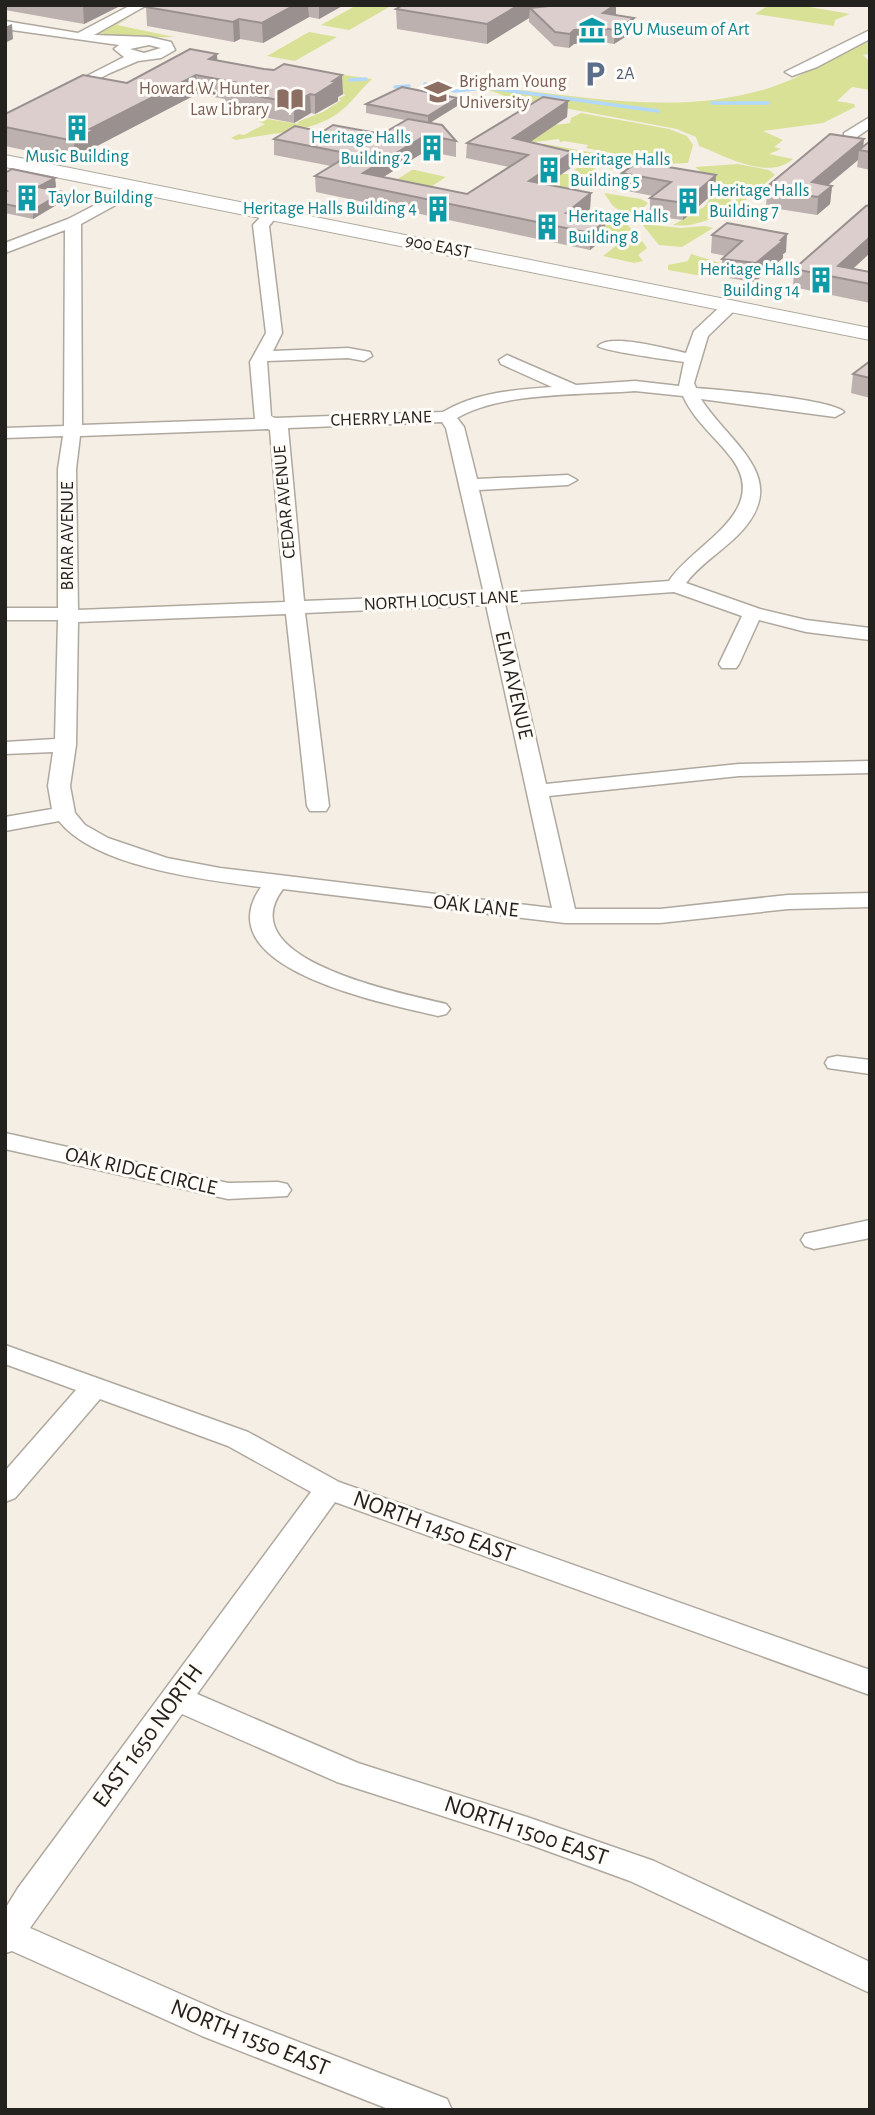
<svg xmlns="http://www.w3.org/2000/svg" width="875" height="2115" viewBox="0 0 875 2115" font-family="'Alegreya Sans',sans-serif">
	<rect width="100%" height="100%" fill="#f5eee4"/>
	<path fill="#d8e196" d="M357 5 391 6 349 30 321 25Z
		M769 5H798L850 14 835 20 834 26 755 14Z
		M132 16 117 25 174 37 125 38 99 33Z
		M309 32 337 37 295 61 267 56Z
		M870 36V54L863 55 870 62V90L852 87 837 101 854 104 855 107 823 123 763 131 783 140 774 147 781 149 769 154 793 159C768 181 726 156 699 146L696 137 677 129 511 98 486 89 494 87C586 97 686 117 775 86 808 74 839 54 870 36Z
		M310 70 372 79C360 90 350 105 337 114 309 133 268 133 236 140L231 138 239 134 244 135 265 124 259 122 262 120C248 117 231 111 218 114L221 112 299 124 297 122 323 112 341 100 338 99 346 95 335 92Z
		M581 113 669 129 687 136 693 145 688 163 632 165 629 162 636 163 642 159 586 148 588 145 564 141 556 143 560 142 559 139 526 143 555 125 570 123 571 118Z
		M545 144 611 156 618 159 621 165 611 169 591 160 520 146Z
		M583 164 596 169 599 176C586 192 557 188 539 188L562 174H575L578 171 574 170Z
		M738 164 769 170 775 175 739 206 736 205V189L707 177 695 167Z
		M412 170H415L446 177 423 192 391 183Z
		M720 186 731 193 730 214 727 217C708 216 698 228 673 225L704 207Z
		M604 193 641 199 648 203 641 210 638 219 635 220 613 206Z
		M605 213 625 223 640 237 592 228 591 223Z
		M642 224 681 228 705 226 713 228 682 247 659 245Z
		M626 238 643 242 647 248 638 255 643 261 634 263 603 256Z
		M691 254 720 263 702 276 668 270V265L688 261Z"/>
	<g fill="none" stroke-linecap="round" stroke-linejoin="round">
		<path stroke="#b3d8fd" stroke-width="3.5" d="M350 80 366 79
			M425 84 455 91 475 89
			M395 87 409 86
			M489 88 658 111
			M712 103H768"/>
		<g stroke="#afa89f" stroke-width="3">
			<path id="minor" d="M131 5H147L94 35 149 37 171 42 175 50 161 58 138 61 110 73 5 128V118L124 57 114 49 119 45 5 29V21L78 33ZM149 45 161 48 144 53 130 49Z
				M870 30V39L817 67 792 76 785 72Z
				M870 117V128L854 139H844V133Z
				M136 184 143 188 141 191 81 224 82 425 255 419 250 362 266 333 253 225 266 211 271 209 279 214 269 226 282 333 273 351 348 348 370 352 372 356 364 361 348 358 267 361 271 416 275 418 443 412C476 392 514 390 552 387L501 364 499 360 507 355 576 385 635 381 679 386 684 362C670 360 603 351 598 346 611 333 668 349 686 353L694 331 724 303H736L738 306 736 309 708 336 694 383 696 388C721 390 832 399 844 412L835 417 701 399C730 445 794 478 738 535 721 552 700 564 686 583L760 609 806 620 870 628V640L806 632 759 620 739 664 736 668H722L719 664 742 616 674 592 505 604 546 784 739 764 870 761V773L739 776 549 796 575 909H660L788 895 870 893V907L788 909 660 923H565L283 889C228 961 407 994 446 1004L450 1009 446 1014 438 1016C390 1004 203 970 261 887 205 880 95 867 59 821L5 831V817L52 809 48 786 53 752 5 754V742L55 739 58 620H5V608H58V469L63 436 5 438V428L64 426 65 230 5 253V243L68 219ZM635 391 683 396C694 421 717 438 733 460 770 513 693 544 669 581L503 593 479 490 568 485 577 480 568 475 477 479 464 427 457 418C500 392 583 395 635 391ZM442 422 446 428 484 594 304 601 288 428ZM268 429 270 430 285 602 78 610 76 469 80 436ZM486 605 552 908 220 868 167 858 108 838 85 825 75 813 70 786 76 745 78 622 286 614 307 806 310 811H326L329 806 305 613Z
				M837 1056 870 1060V1074L828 1068 825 1063 828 1058Z
				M5 1133 228 1183 278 1182 287 1184 291 1190 287 1196 228 1199 5 1149Z
				M870 1220V1238L814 1249 805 1246 801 1240 805 1234Z
				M5 1345 248 1432 339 1482 870 1670V1695L335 1502 197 1694 358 1763 527 1817 654 1861 870 1962V1993L630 1881 520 1841 337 1782 182 1714 30 1928 226 2014 447 2099 452 2110H391L202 2036 12 1951 5 1953V1909L18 1888 311 1492 228 1446 100 1399 15 1498 5 1502V1471L76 1390 5 1364Z"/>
		</g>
		<g stroke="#afa89f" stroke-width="2">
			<path id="major" d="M5 155 870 328V340L5 167Z"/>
		</g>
		<use href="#minor" fill="#fff" fill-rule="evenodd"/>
		<use href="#major" fill="#fff" fill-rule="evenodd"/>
	</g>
	<path fill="#bcb1af" d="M5 5H122L84 24 5 10Z
		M149 5H344L319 19 309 17 263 43 240 39 234 42 147 26 146 7Z
		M403 5H616V15L634 18 633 32 614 44 602 42 574 44 569 48 554 46 529 22V18L487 44 397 29 396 9Z
		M218 60 343 94 338 97V101L315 114 311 113 294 123 225 110V99L197 94 95 147V150L75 161 5 146V114Z
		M457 98V106L430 123 456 141V157L426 151 383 177 467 194 509 167 466 158 467 143 568 101 567 117 530 142 572 167 547 184 591 193 590 209 581 217 605 222V238L590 250 316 192 315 176 331 166 274 155V139L322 132 382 134 405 120 366 113V104Z
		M870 141V170L857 167 858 160 827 185 832 186 830 204 817 215 766 207 767 190 770 187V184L864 146Z
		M5 173 55 178 56 187 50 190 63 201 33 219 5 213Z
		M622 173 716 175 715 192 683 220 650 216V198L653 196 622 190Z
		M712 235 786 252 783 254V258L755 282 721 277 722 259 726 256 711 253Z
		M870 253 853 268 870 272V303L793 287 794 269Z
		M870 361V398L851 393 853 374Z"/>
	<path fill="#99908f" d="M83 5H122L84 24Z
		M295 5H308L309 17 263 43 262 23Z
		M319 5H344L319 19Z
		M519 5H550L536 14 530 8 529 18 487 44V24Z
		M615 5H616V18L603 13Z
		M634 18 633 32 614 44 615 30Z
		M239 19 240 39 234 42 233 22Z
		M12 24 13 39 5 43V27Z
		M602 28V42L574 44 569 48 570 34 574 30Z
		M217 54 218 73 209 59Z
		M196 75 197 94 95 147V150L75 161 74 141 90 129Z
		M342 75 343 94 338 97V101L315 114V95L333 81Z
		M310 94 311 113 294 123V103Z
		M457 98V106L428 124V116Z
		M568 101 567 117 514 153 513 138Z
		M426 135V151L367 187 363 173Z
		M864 139 863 151 859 150 858 160 814 197 812 182Z
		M572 152V167L529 197V181Z
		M716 175 715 192 683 220 684 203Z
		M55 178 56 187 39 196 38 187Z
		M832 186 830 204 817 215 818 197Z
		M63 192V201L33 219V210Z
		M591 193 590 209 567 228 566 213Z
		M605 222V238L590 250V233Z
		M787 234 786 252 783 254V258L755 282 756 263Z
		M870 237V253L842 279 838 266Z"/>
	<path fill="#dbcecc" stroke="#99908f" stroke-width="2" d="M149 5H295L262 23 239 19 233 22 146 7Z
		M403 5H519L487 24 396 9Z
		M558 5H615L603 13 634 18 615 30 602 28 574 30 570 34 555 32 530 8Z
		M190 49 217 54 209 59 264 69 274 70 284 64 342 75 333 81H337L315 95 310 94 294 103 224 90 238 83 196 75 90 129 94 130 74 141 5 127V114L83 75 127 83Z
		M402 87 457 98 428 116 366 104Z
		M543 97 568 101 513 138 572 152 529 181 591 193 566 213 605 222 590 233 315 176 351 154 274 139 295 126 322 132 333 125 382 134 408 119 442 125 456 141 426 135 363 173 467 194 528 155 467 143Z
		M830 134 864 139 812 182 832 186 818 197 767 190 774 184H770Z
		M870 141V152L859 150Z
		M638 162 716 175 684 203 650 198 671 182 622 173Z
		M12 169 55 178 38 187 63 192 33 210 5 204V192L7 191 5 190V173Z
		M870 205V237L838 266 870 272V284L794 269 866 206Z
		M727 223 787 234 781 240H784L756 263 722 259 742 241 712 235Z
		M870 361V378L853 374Z"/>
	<defs>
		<g id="museum-bare" transform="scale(2.1)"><path d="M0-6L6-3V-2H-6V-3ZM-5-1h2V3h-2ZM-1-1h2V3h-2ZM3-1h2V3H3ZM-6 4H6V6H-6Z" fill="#0f9aa8" stroke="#fffcf8" stroke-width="2.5" paint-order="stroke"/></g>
		<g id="parking-bare" transform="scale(2.1)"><path d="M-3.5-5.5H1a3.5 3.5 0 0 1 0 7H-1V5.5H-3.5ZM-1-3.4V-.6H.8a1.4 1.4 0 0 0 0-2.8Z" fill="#5c6f8a" stroke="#fffcf8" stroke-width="2.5" paint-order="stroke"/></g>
		<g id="university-bare" transform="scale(2.1)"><path d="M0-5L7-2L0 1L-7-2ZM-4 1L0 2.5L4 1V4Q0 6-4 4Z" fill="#8d6e63" stroke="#fffcf8" stroke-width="2.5" paint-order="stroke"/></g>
		<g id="library-bare" transform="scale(2.1)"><path d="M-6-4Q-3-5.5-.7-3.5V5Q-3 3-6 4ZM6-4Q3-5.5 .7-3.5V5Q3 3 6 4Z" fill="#8d6e63" stroke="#fffcf8" stroke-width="2.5" paint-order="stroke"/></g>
		<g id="building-bare" transform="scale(2.1)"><path d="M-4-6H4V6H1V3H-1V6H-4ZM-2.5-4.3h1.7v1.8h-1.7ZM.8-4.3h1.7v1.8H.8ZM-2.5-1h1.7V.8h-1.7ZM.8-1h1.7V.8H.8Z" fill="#0f9aa8" stroke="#fffcf8" stroke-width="2.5" paint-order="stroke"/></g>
	</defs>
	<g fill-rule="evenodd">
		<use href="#museum-bare" x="592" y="30"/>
		<use href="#parking-bare" x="595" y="74"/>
		<use href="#university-bare" x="438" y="92"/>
		<use href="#library-bare" x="290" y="99"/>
		<use href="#building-bare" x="77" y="128"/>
		<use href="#building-bare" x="432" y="148"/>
		<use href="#building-bare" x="549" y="170"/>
		<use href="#building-bare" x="27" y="198"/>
		<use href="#building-bare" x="688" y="201"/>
		<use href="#building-bare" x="438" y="209"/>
		<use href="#building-bare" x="547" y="227"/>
		<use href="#building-bare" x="821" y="280"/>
	</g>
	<g text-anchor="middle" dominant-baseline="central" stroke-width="6" stroke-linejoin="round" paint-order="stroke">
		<g font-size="18" fill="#0d838f" stroke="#fffcf8" text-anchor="start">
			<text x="613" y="30">BYU Museum of Art</text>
			<text x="411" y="138" text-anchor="end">Heritage Halls<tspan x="411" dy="21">Building 2</tspan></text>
			<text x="77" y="157" text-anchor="middle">Music Building</text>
			<text x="570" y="160">Heritage Halls<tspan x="570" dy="21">Building 5</tspan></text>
			<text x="709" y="191">Heritage Halls<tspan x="709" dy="21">Building 7</tspan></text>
			<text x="48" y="198">Taylor Building</text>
			<text x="417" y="209" text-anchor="end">Heritage Halls Building 4</text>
			<text x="568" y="217">Heritage Halls<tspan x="568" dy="21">Building 8</tspan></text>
			<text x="800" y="270" text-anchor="end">Heritage Halls<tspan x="800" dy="21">Building 14</tspan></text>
		</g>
		<g font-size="18" fill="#4e5e75" stroke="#fffcf8" text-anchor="start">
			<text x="616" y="74">2A</text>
		</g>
		<g font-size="18" fill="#785e54" stroke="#fffcf8" text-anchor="start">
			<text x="459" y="82">Brigham Young<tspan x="459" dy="21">University</tspan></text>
			<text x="269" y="89" text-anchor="end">Howard W. Hunter<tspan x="269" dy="21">Law Library</tspan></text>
		</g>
		<g font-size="18" fill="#24221e" stroke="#fffcf8">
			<text transform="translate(438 247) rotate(11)">900 EAST</text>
			<text transform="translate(381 419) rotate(-2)">CHERRY LANE</text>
			<text transform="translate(285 502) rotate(-95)">CEDAR AVENUE</text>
			<text transform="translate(68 536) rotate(-90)">BRIAR AVENUE</text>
			<text transform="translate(441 601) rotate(-3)">NORTH LOCUST LANE</text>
		</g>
		<g font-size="21" fill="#24221e" stroke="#fffcf8">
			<text transform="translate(514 685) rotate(77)">ELM AVENUE</text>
			<text transform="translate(476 906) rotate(6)">OAK LANE</text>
			<text transform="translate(141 1171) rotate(13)">OAK RIDGE CIRCLE</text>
		</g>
		<g font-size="24" fill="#24221e" stroke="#fffcf8">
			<text transform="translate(434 1527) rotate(20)">NORTH 1450 EAST</text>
			<text transform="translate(148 1736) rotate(-54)">EAST 1650 NORTH</text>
			<text transform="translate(526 1831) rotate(19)">NORTH 1500 EAST</text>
			<text transform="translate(250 2038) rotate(22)">NORTH 1550 EAST</text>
		</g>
	</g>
	<rect width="875" height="2115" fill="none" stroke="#24221e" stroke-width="14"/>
</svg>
